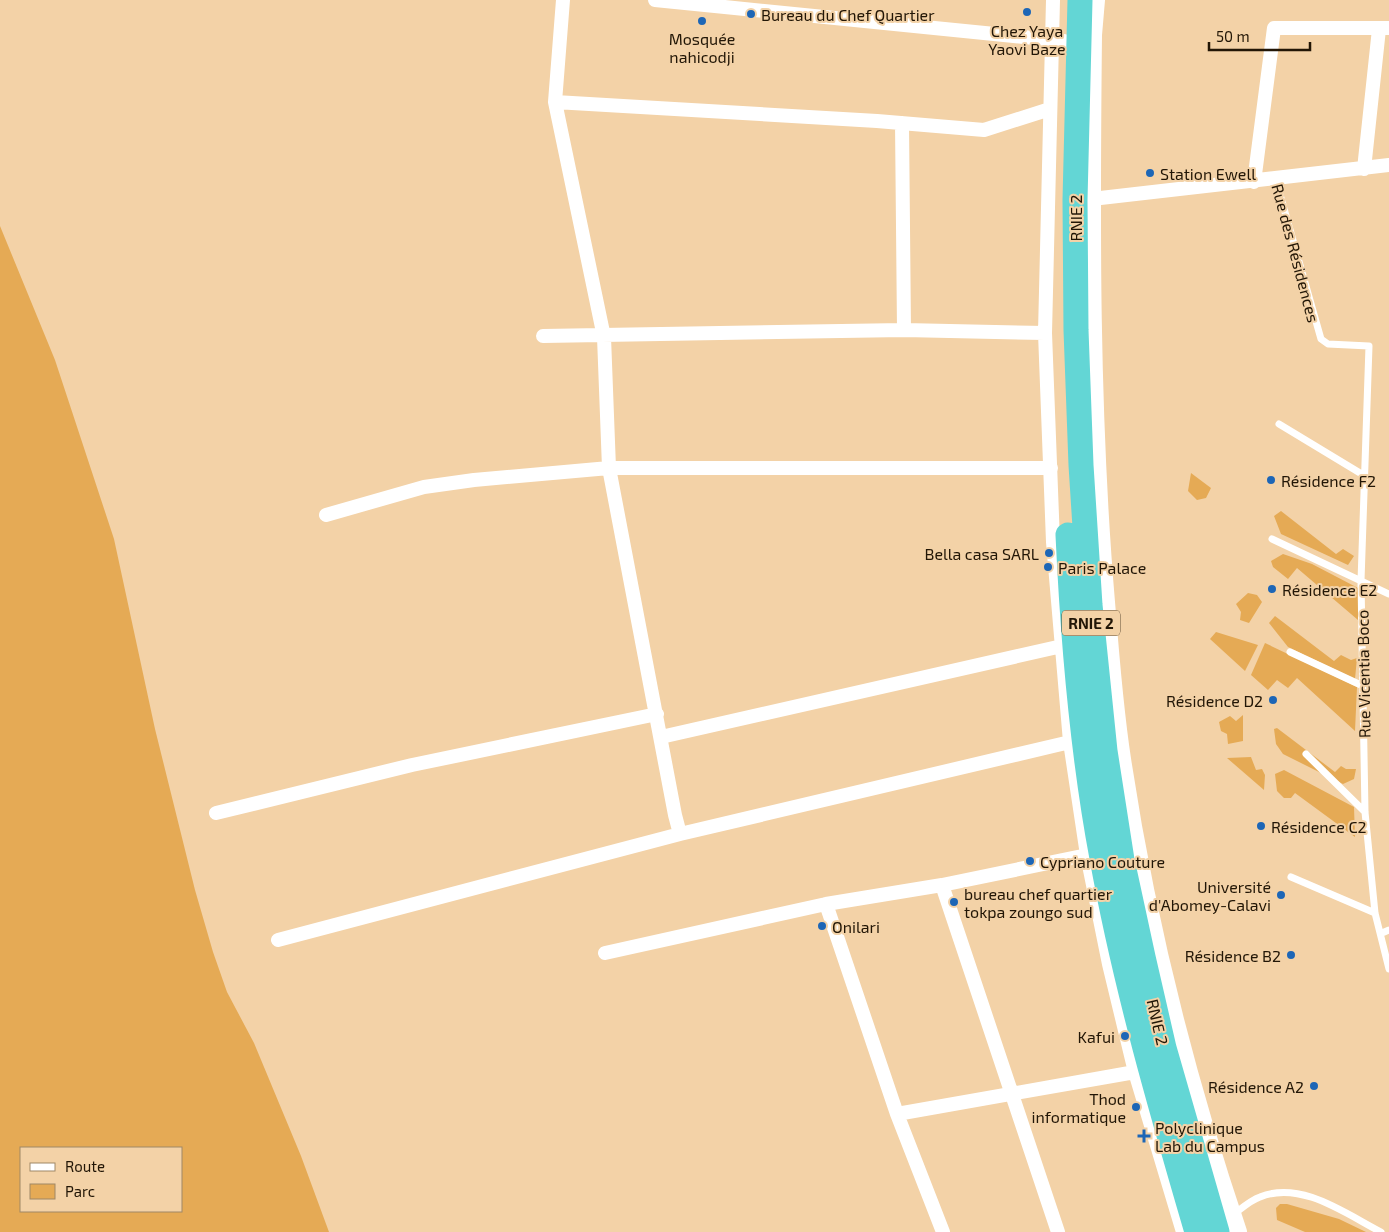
<svg xmlns="http://www.w3.org/2000/svg" width="1389" height="1232" viewBox="0 0 1389 1232" font-family="'Exo 2',sans-serif">
	<rect width="100%" height="100%" fill="#f3d2a7"/>
	<path fill="#e5aa55" fill-rule="evenodd" d="M0 226 55 360 114 539 155 729 195 890 213 952 227 992 254 1043 301 1156 329 1232H0ZM21 1148H181V1211H21Z
		M1191 473 1211 488 1206 498 1197 500 1188 491Z
		M1281 511 1336 554 1343 549 1354 556 1348 565 1281 534 1274 516Z
		M1283 554 1312 564 1358 588V620L1297 568 1288 579 1273 567 1271 561Z
		M1248 593 1257 595 1262 602 1249 623 1240 620 1241 612 1236 604Z
		M1275 616 1334 661 1341 655 1351 660 1357 658 1355 679 1288 647 1269 623Z
		M1216 632 1258 645 1245 671 1210 639Z
		M1265 643 1357 687 1355 731 1297 678 1288 688 1277 680 1268 690 1251 675Z
		M1243 715V741L1228 744 1227 734 1221 731 1219 722 1230 716 1236 721Z
		M1277 728 1335 772 1341 766 1346 769H1356L1354 779 1343 784 1283 754 1276 744 1274 729Z
		M1251 757 1256 770 1262 769 1265 775 1264 790 1227 758Z
		M1284 770 1354 807 1355 837 1295 793 1291 798H1284L1277 791 1275 774Z
		M1280 1204H1287L1339 1219 1366 1232H1305L1277 1220 1276 1208Z"/>
	<g fill="none" stroke-linecap="round" stroke-linejoin="round">
		<path stroke="#fff" stroke-width="7" d="M1275 177 1321 339 1328 344 1369 346 1361 581 1365 812 1375 913 1389 969
			M1279 424 1365 476
			M1272 539 1389 594
			M1290 652 1363 686
			M1306 754 1365 812
			M1291 877 1375 913
			M1382 933 1389 930
			M1234 1214C1242 1208 1251 1200 1260 1197 1301 1180 1346 1214 1381 1232"/>
		<path stroke="#fff" stroke-width="14" d="M563 0 555 102 604 337 609 468 675 815 680 834
			M655 0 1064 41
			M1053 0 1045 333 1053 542 1070 742 1087 855 1109 964 1135 1072 1183 1232
			M555 102 877 121 984 130 1050 109
			M902 123 904 330
			M1364 169 1379 29
			M1254 182 1274 28H1389
			M1083 200 1389 165
			M543 336 904 330 1045 333
			M326 515 424 487 474 480 609 468H1051
			M661 737 1062 646
			M216 813 412 765 657 714
			M942 885 1058 1232
			M826 904 897 1114 943 1232
			M278 940 680 834 1070 742
			M605 953 826 904 942 885 1087 855
			M897 1114 1135 1072"/>
		<path stroke="#fff" stroke-width="20" d="M1095 0 1092 35C1090 224 1089 413 1105 602 1109 654 1113 707 1121 759 1145 920 1185 1078 1237 1232"/>
		<path stroke="#63d6d5" stroke-width="25" d="M1080 0 1075 200 1076 330 1081 465 1090 605 1105 751 1122 860 1143 957 1164 1048 1217 1232
			M1068 535C1073 643 1082 752 1102 858 1125 985 1161 1109 1197 1232"/>
	</g>
	<g fill="#1d66b6" stroke="#f3d2a7" stroke-width="2">
		<circle cx="1027" cy="12" r="5"/>
		<circle cx="751" cy="14" r="5"/>
		<circle cx="702" cy="21" r="5"/>
		<circle cx="1150" cy="173" r="5"/>
		<circle cx="1271" cy="480" r="5"/>
		<circle cx="1049" cy="553" r="5"/>
		<circle cx="1048" cy="567" r="5"/>
		<circle cx="1272" cy="589" r="5"/>
		<circle cx="1273" cy="700" r="5"/>
		<circle cx="1261" cy="826" r="5"/>
		<circle cx="1030" cy="861" r="5"/>
		<circle cx="1281" cy="895" r="5"/>
		<circle cx="954" cy="902" r="5"/>
		<circle cx="822" cy="926" r="5"/>
		<circle cx="1291" cy="955" r="5"/>
		<circle cx="1125" cy="1036" r="5"/>
		<circle cx="1314" cy="1086" r="5"/>
		<circle cx="1136" cy="1107" r="5"/>
		<path d="M1141.5 1128.5h5v5h5v5h-5v5h-5v-5h-5v-5h5z"/>
	</g>
	<g text-anchor="middle" dominant-baseline="central" stroke-width="4" stroke-linejoin="round" paint-order="stroke">
		<rect fill="#f3d2a7" stroke="#614e36" stroke-width="1" x="1062" y="610.5" width="58" height="25" rx="4"/>
		<g font-size="15" font-weight="bold" fill="#221606">
			<text x="1091" y="623">RNIE 2</text>
		</g>
		<g font-size="16" fill="#221606" stroke="#f3d2a7" text-anchor="start">
			<text x="761" y="14">Bureau du Chef Quartier</text>
			<text x="1027" y="30" text-anchor="middle">Chez Yaya<tspan x="1027" dy="18">Yaovi Baze</tspan></text>
			<text x="702" y="38" text-anchor="middle">Mosquée<tspan x="702" dy="18">nahicodji</tspan></text>
			<text x="1160" y="173">Station Ewell</text>
			<text x="1281" y="480">Résidence F2</text>
			<text x="1039" y="553" text-anchor="end">Bella casa SARL</text>
			<text x="1058" y="567">Paris Palace</text>
			<text x="1282" y="589">Résidence E2</text>
			<text x="1263" y="700" text-anchor="end">Résidence D2</text>
			<text x="1271" y="826">Résidence C2</text>
			<text x="1040" y="861">Cypriano Couture</text>
			<text x="1271" y="886" text-anchor="end">Université<tspan x="1271" dy="18">d'Abomey-Calavi</tspan></text>
			<text x="964" y="893">bureau chef quartier<tspan x="964" dy="18">tokpa zoungo sud</tspan></text>
			<text x="832" y="926">Onilari</text>
			<text x="1281" y="955" text-anchor="end">Résidence B2</text>
			<text x="1115" y="1036" text-anchor="end">Kafui</text>
			<text x="1304" y="1086" text-anchor="end">Résidence A2</text>
			<text x="1126" y="1098" text-anchor="end">Thod<tspan x="1126" dy="18">informatique</tspan></text>
			<text x="1155" y="1127">Polyclinique<tspan x="1155" dy="18">Lab du Campus</tspan></text>
		</g>
		<g font-size="16" fill="#221606" stroke="#f3d2a7">
			<text transform="translate(1075 218) rotate(-90)">RNIE 2</text>
			<text transform="translate(1296 253) rotate(75)">Rue des Résidences</text>
			<text transform="translate(1363 674) rotate(-91)">Rue Vicentia Boco</text>
			<text transform="translate(1158 1022) rotate(77)">RNIE 2</text>
		</g>
	</g>
	<rect x="20" y="1147" width="162" height="65" fill="#f3d2a7" stroke="#9f8767"/>
	<rect x="30" y="1163" width="25" height="8" fill="#ffffff" stroke="#9f8767"/>
	<text x="65" y="1172" font-size="15" fill="#221606">Route</text>
	<rect x="30" y="1184" width="25" height="15" fill="#e5aa55" stroke="#9f8767"/>
	<text x="65" y="1197" font-size="15" fill="#221606">Parc</text>
	<path d="M1209 42v8h101v-8" fill="none" stroke="#221606" stroke-width="2.5"/>
	<text x="1216" y="42" font-size="15" fill="#221606" stroke="#f3d2a7" stroke-width="4" paint-order="stroke">50 m</text>
</svg>
